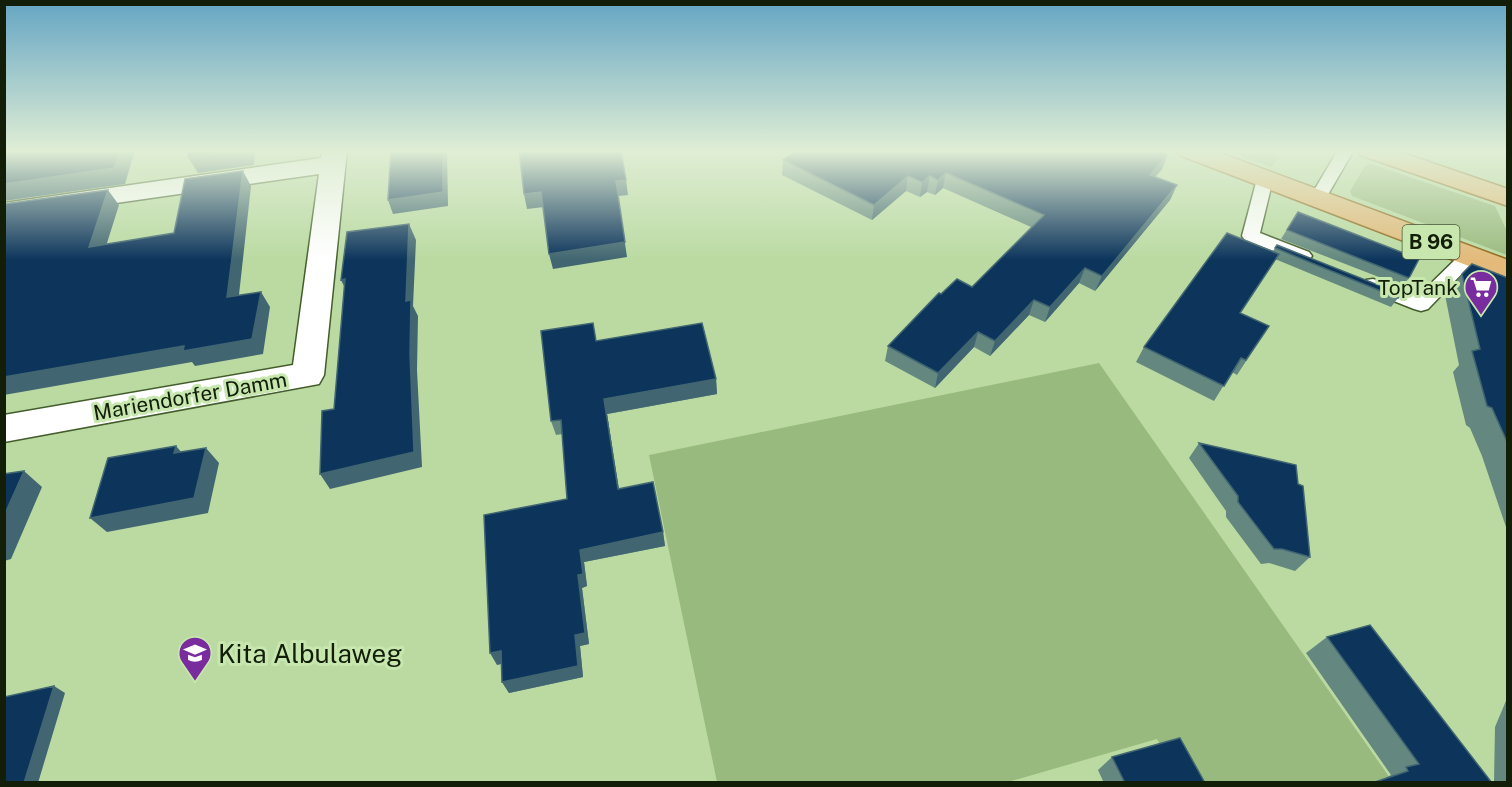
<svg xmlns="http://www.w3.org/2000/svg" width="1512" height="787" viewBox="0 0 1512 787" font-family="'Public Sans',sans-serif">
	<rect width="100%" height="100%" fill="#badaa2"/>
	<path fill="#99ba7e" d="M1225 150 1247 153V150H1268L1280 157 1271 167Z
		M1371 164 1495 206 1507 231V255L1352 196 1350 191 1365 166Z
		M1099 363 1390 778 1382 782H1181L1157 739 1008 782H717L649 455Z"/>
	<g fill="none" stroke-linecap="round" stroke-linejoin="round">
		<g stroke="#435d2b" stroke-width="3">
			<path id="lane" d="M1338 150H1354L1323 203H1311L1309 199Z
				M1265 174 1273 179 1260 233 1309 252 1312 256 1309 260H1297L1245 240 1242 236 1257 179Z
				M1469 250 1475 252 1478 256 1475 260 1428 309 1421 311 1414 309 1366 290 1364 285 1366 280 1373 279 1418 296 1463 252Z"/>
		</g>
		<g stroke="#435d2b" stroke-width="3">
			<path id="street" d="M323 150H347L324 375 319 384 4 442V415L293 365 319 174 4 219V203L321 158Z"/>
		</g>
		<g stroke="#8e6618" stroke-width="3">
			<path id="primary" d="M1176 150H1212L1508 260V281L1179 155Z
				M1357 150H1394L1508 189V206L1360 155Z"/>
		</g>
		<use href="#lane" fill="#fff" fill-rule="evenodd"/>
		<use href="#street" fill="#fff" fill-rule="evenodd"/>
		<use href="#primary" fill="#e3ba7a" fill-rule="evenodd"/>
	</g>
	<path fill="#64887f" d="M1168 154 1162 169 1155 177 1177 185 1170 200 1095 291 1079 283 1045 322 1029 315 990 356 974 347 935 388 885 361 888 346 941 294 972 287 1031 227 943 188 935 195 927 192 920 197 906 191 872 220 782 175 783 160Z
		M1298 212 1409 278 1402 286 1281 239Z
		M1277 245 1398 298 1391 307 1275 259 1240 313 1269 326 1237 375 1232 372 1214 401 1136 362 1144 347 1273 251Z
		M1462 274 1508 278V533L1482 456 1470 428 1466 425 1453 372 1459 365 1445 295Z
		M597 341 716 379 717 394 607 414 619 489 663 532 665 546 584 562 587 586 582 588 589 644 580 646 583 677 509 693 502 682 501 664 497 665 567 499 562 434 556 435 551 421Z
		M1199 443 1298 484 1310 557 1295 571 1269 563 1261 564 1226 517V511L1189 458Z
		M1327 637 1492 783 1381 780 1391 775 1306 653Z
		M1508 696V783H1494L1495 727Z
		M1112 757 1205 783H1104L1098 770Z"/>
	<path fill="#416671" d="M120 150H135L125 184 4 201V184Z
		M236 150H255L254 165 198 173 188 157Z
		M443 150H447L448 206 393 214 388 200Z
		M1168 154 1162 169 1144 190 1150 175Z
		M243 171 251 186 237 313 227 297Z
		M946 173 943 188 935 195 938 180Z
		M908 176 906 191 872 220 874 205Z
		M930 176 927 192 920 197 922 182Z
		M626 180 628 195 618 196 627 257 553 269 549 254 616 181Z
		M1177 185 1170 200 1095 291 1102 276Z
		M108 190 119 205 101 262 89 247Z
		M541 192 544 207 527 209 524 194Z
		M409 224 416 240 413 306 418 316 417 370 422 467 330 489 320 474 410 354 406 301Z
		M1085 268 1079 283 1045 322 1050 307Z
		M345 279 349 296 341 280Z
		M261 292 270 307 263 354 195 366 192 362 4 395V377Z
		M1034 300 1029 315 990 356 995 341Z
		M978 332 974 347 935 388 938 373Z
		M716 379 717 394 607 414 621 503 618 489 604 399Z
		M176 446 190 462 174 453Z
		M206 448 219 463 208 513 107 532 90 518Z
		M24 471 42 487 11 559 4 561V516Z
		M663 532 665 546 584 562 587 586 582 588 589 644 580 646 583 677 509 693 502 682 575 635 580 550Z
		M501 651 507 662 497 665 490 653Z
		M54 686 65 693 38 783H24Z"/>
	<path fill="#0d355c" stroke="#416671" stroke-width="1.5" d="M4 150H120L114 168 4 184Z
		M189 150H236L188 157Z
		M391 150H443V192L388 200Z
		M519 150H621L626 180 616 181 625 242 549 254 541 192 524 194Z
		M797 150H1158L1168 154 1150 175 1177 185 1102 276 1085 268 1050 307 1034 300 995 341 978 332 938 373 888 346 939 293 941 294 957 279 972 287 1044 215 946 173 938 180 930 176 922 182 908 176 874 205 783 160Z
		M243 171 227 297 261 292 252 339 183 351 184 346 4 377V204L108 190 89 247 174 233 185 179Z
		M1298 212 1419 259 1409 278 1287 230Z
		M409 224 406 301 411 300 410 354 414 452 320 474 322 411 334 409 345 279 341 280 347 232Z
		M1227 233 1279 254 1240 313 1269 326 1246 360 1241 358 1224 386 1144 347Z
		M1277 245 1401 294 1398 298 1275 248Z
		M1472 264 1508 278V444L1492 408 1487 406 1472 351 1480 349 1462 274Z
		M593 323 596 341 702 323 716 379 604 399 618 489 653 482 663 532 580 550 583 574 578 575 585 633 575 635 578 666 502 682 501 651 490 653 484 515 567 499 561 420 551 421 541 331Z
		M1199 443 1296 465 1298 484 1303 486 1310 557 1282 549H1274L1238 502V496Z
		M176 446 174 453 206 448 194 498 90 518 108 458Z
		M24 471 4 516V474Z
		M1370 625 1492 783H1372L1408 771 1406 767 1419 764 1327 637Z
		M54 686 24 783H4V697Z
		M1180 738 1205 783H1125L1112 757Z"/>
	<linearGradient id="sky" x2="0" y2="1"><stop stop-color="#64a5c3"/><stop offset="0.58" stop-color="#e0eed5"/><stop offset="1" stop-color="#e0eed5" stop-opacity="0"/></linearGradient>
	<rect width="1512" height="260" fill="url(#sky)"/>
	<defs>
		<g id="supermarket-pin" transform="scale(1.725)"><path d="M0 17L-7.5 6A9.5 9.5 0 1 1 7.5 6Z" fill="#782c9e" stroke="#c7e7ae"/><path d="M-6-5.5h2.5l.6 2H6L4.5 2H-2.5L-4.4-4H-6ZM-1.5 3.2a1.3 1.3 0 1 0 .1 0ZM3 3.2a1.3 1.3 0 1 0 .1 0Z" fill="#fff"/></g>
		<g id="school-pin" transform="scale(1.725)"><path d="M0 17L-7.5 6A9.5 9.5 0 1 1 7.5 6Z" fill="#782c9e" stroke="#c7e7ae"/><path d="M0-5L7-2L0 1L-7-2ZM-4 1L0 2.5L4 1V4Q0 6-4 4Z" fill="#fff"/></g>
	</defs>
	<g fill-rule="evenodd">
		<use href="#supermarket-pin" x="1481" y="287"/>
		<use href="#school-pin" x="195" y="653"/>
	</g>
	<g text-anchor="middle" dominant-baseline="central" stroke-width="6" stroke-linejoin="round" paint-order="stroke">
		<rect fill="#c7e7ae" stroke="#485a3a" stroke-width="1.5" x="1402.5" y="225" width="57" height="34" rx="4.5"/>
		<g font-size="20" font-weight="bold" fill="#121e08">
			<text x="1431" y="242">B 96</text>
		</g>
		<g font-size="21" fill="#121e08" stroke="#c7e7ae" text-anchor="end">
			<text x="1458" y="287">TopTank</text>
		</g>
		<g font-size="21" fill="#121e08" stroke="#c7e7ae">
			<text transform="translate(190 396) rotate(-10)">Mariendorfer Damm</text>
		</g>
		<g font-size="26" fill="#121e08" stroke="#c7e7ae" text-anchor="start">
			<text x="218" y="653">Kita Albulaweg</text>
		</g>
	</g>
	<rect width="1512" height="787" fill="none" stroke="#121e08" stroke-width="12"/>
</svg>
